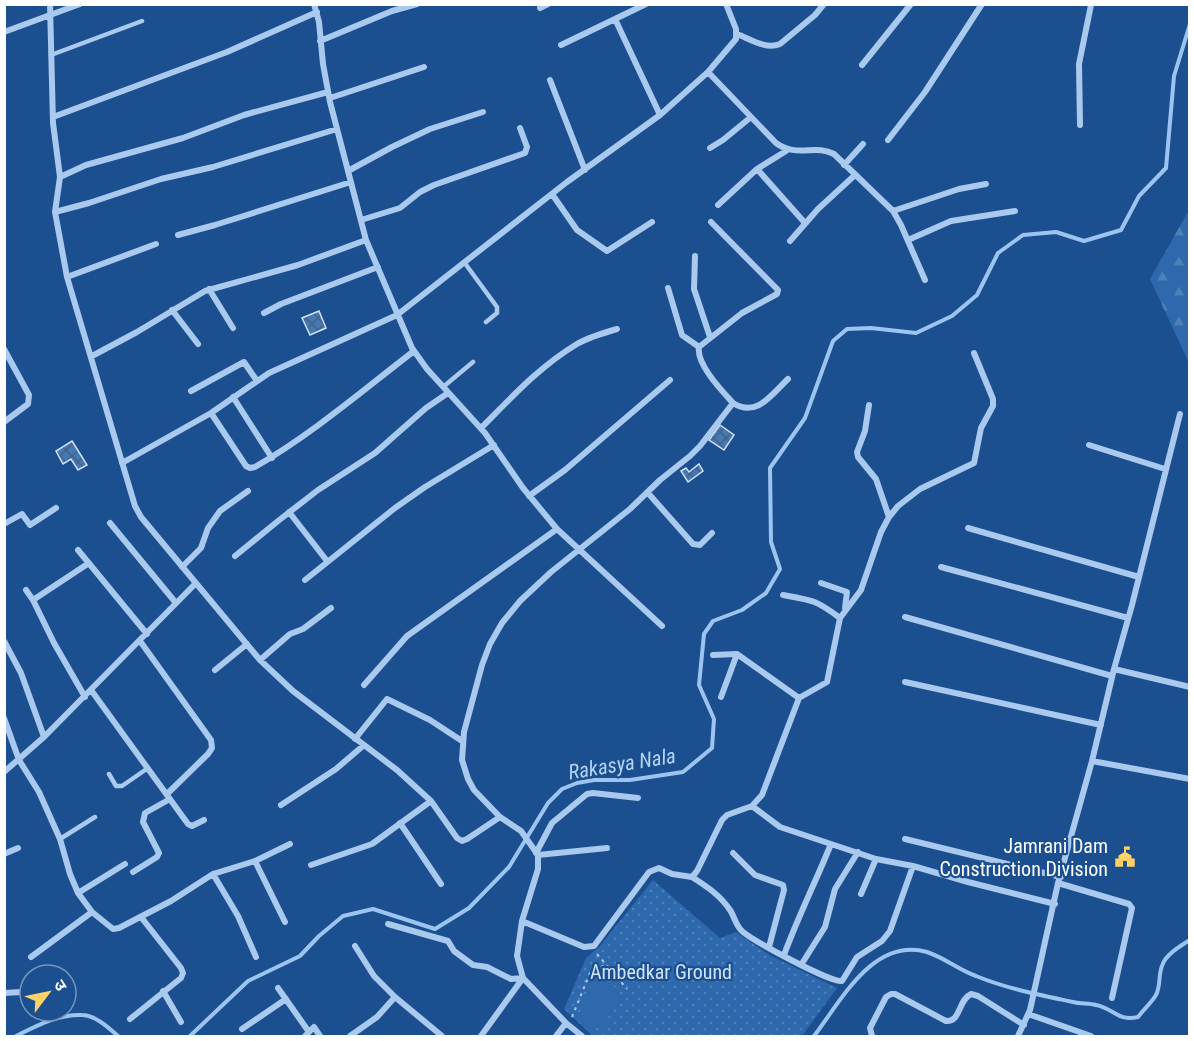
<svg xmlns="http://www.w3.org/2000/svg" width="1194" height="1041" viewBox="0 0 1194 1041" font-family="'Roboto Condensed','Noto Sans Devanagari',sans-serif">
	<defs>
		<pattern id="forest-firs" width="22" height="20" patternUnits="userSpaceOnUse" patternTransform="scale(1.5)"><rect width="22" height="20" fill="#2e69ad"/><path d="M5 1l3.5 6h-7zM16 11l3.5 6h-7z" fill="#4d80b9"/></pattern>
		<pattern id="park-dots" width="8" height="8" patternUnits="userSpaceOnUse" patternTransform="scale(1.5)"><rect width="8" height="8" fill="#2e69ad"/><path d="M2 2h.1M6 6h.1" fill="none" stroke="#4d80b9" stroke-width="1.8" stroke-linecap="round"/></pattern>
		<pattern id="building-cross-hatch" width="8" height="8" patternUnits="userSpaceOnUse" patternTransform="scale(1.5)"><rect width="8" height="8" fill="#4478b7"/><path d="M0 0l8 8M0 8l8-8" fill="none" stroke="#486282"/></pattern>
	</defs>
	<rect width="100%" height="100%" fill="#1b4f8f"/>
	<path fill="url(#forest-firs)" d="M1189 210H1190L1189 363 1150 279Z"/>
	<path fill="url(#park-dots)" d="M653 880 720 938 736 932 771 956 837 988 802 1036H593L564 1009 586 958 599 947Z"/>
	<path fill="#2e69ad" d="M594 979 620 989 603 1030 577 1019Z"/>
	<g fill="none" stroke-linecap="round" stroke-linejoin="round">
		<path stroke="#9cc4f0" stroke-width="4" d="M16 1036C36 1026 58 1014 82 1015 95 1015 109 1028 118 1036
			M190 1036 248 981 300 956 319 936 343 916 373 909 435 929 469 908 509 867 548 803 562 789 577 783 594 780H630L683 772 712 748 714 719 699 685 704 634 713 621 742 610 766 593 780 569 771 542 770 468 805 418 833 341 847 329 871 328 916 333 952 316 977 295 998 253 1023 235 1056 232 1084 241 1121 230 1139 196 1166 168 1174 76 1190 24
			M814 1036C841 1001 873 937 927 952 945 958 959 970 976 976 1008 989 1040 995 1073 1002 1081 1004 1089 1003 1096 1005 1113 1008 1118 1022 1138 1017 1144 1009 1152 1002 1156 995 1161 985 1158 976 1162 966 1165 955 1180 946 1190 940"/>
	</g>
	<path fill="url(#building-cross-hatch)" stroke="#cfe3fa" stroke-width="1.5" d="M319 311 326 328 310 335 302 318Z
		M720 425 734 435 724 450 709 440Z
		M72 441 87 465 78 470 71 459 63 464 56 451Z
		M699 464 703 471 688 482 681 471 686 468 689 472Z"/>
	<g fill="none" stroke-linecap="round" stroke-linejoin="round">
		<path stroke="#a9c9ee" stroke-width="2" stroke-dasharray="3 4.5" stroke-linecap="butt" d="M597 954 627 989
			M572 1017 590 973 605 965"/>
		<path stroke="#a9c9ee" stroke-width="4.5" d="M51 55 142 21
			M464 262 497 307V313L486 322
			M443 387 473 362
			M109 774 116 786H122L148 768
			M60 839 95 817"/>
		<path stroke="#a9c9ee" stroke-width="6" d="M50 4 53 123 60 177 55 212 67 277 135 506 141 517 260 660 293 691 397 770 431 801 457 838 462 841 467 839 500 817
			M314 4 319 22 323 64 330 102 366 240 412 348 427 369 485 433 523 488 557 529 662 626
			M646 4 615 19 660 115
			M540 8 548 4
			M4 32 80 4
			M737 34C750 39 766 50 780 44L815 15 824 4
			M320 41 392 11 417 4
			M561 45 615 19
			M862 65 911 4
			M708 72 776 143C796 158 815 144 834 154L893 211 901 225 925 280
			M550 80 585 170
			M330 98 424 67
			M53 117 227 52 317 12
			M1080 125 1079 64 1091 5
			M888 140 925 92 982 4
			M710 148 723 140 751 117
			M844 165 863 144
			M757 169 805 223
			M348 171 392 147 430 129 483 112
			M60 177 86 165 183 138 244 115 328 92
			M552 194 577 230 607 251 652 222
			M718 205 757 169 786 151
			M893 211 959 189 986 184
			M55 212 89 203 161 179 213 167 337 129
			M361 220 400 208 420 192 434 185 525 153 527 147 520 128
			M178 235 215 225 351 182
			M908 240 951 221 1015 211
			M790 241 818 209 855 175
			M695 256 694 289 710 337
			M67 277 156 244
			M668 288 682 335 699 347
			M209 289 233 328
			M172 310 198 344
			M264 313 281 304 378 267
			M4 349 29 395 28 404 4 422
			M92 356 137 332 205 291 298 265 366 240
			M191 391 244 362 257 381
			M233 397 272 458
			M733 403C757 418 771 395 788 379
			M869 405 865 431 857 452 858 457 876 479 889 517
			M211 413 246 466 250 468 255 467C312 434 362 391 414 351
			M481 428C511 398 540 366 577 344 589 337 603 333 617 329
			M1089 445 1165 469
			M122 463 211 413 269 373 397 315 567 182 660 115 708 72 736 39V29L726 4
			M648 493 693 544 700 545 712 533
			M529 496 565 470 670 380
			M289 512 327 561
			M110 523 176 603
			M4 524 22 514 30 525 56 508
			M968 528 1139 577
			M78 550 147 634
			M235 556 278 521 318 490 375 453 426 408 448 393
			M182 567 201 548 208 528 220 511 248 491
			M941 567 1128 618
			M305 580 395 508 425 487 494 445
			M821 583 847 592 845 608
			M26 590 33 600 54 643 85 697
			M783 595C812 600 816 600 840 618
			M33 600 89 563
			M905 617 1112 676
			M4 641 21 673 44 737
			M140 641 211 740 212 748 208 754 167 794
			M713 655 737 654 799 698
			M260 660 290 634 303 629 331 608
			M1114 669 1190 687
			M215 670 247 644
			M905 682 1101 725
			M364 685 407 636 557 529
			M91 690 188 824 192 826 204 820
			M721 697 737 654
			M4 718 19 760 39 792 60 839 70 874 78 893 92 912 113 929 119 928 171 901 213 874 255 861 290 844
			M355 739 387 699 430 720 462 741
			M1092 761 1190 779
			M4 772 44 737 196 583
			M281 805 336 769 364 745
			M752 806 780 827 876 859 913 866 968 882 1055 904
			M400 823 441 884
			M905 839 1061 877
			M536 853 552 823 587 794 593 793 638 798
			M733 853 755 875 783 885 784 890 769 947
			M4 854 18 848
			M538 855 607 848
			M255 861 285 922
			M311 865 372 844 431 801
			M133 872 157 857 159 853 143 822 145 813 170 799
			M213 874 238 916 256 957
			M692 877C706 886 720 895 730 910 734 916 736 925 741 930 749 939 833 984 842 981L857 957 882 941 890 931 913 866
			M1058 883 1129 904 1132 908 1112 998
			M78 893 125 864
			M861 894 876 859
			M522 921 584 947 594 946 649 872 659 868 672 874 692 877 697 871 722 820 727 815 752 806 762 795 799 698 827 682 840 618 861 590 881 532 889 517 898 506 920 489 974 463 981 428 993 406V399L974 353
			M388 924 448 941 454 951 473 965 487 967 511 979 523 978
			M355 946 374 976 395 997 442 1036
			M784 955C798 917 816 881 831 844
			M31 957 92 912
			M801 965 825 927 835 889 858 852
			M278 988 309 1032
			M163 991 181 1022
			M4 993 22 992
			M1028 1014 1091 1036
			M130 1019 181 978 183 973 181 968 141 917
			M242 1029 286 999
			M305 1036 314 1027 320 1036
			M350 1036 377 1017 395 997
			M481 1036 523 978
			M556 1036 566 1023
			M582 1036 566 1023 523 978 517 956 522 921 538 869V855L521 831 500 817 474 790 468 779 462 760 464 732 482 665 490 644 502 623 520 601 551 572 630 509 660 480 690 456 700 446 733 403C722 391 696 364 699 347L742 313 777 294 778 290 711 222
			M872 1036 870 1028 886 997 891 994H895L946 1021C961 1022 958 1000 971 994L978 996 1024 1025
			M1018 1036 1030 1010 1058 883 1092 761 1114 669 1132 605 1180 414"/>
	</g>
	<defs>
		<g id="civic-bare" transform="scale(1.62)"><path d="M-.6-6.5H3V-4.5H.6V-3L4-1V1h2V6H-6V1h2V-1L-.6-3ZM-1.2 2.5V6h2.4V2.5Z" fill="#ffd166" stroke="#1b4f8f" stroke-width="2.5" paint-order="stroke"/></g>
	</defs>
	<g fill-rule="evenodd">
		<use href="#civic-bare" x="1125" y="857"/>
	</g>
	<g text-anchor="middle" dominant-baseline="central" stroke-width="4.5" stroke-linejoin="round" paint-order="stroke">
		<g font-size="20" fill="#fff" stroke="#1b4f8f" text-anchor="end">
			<text x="1108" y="846">Jamrani Dam<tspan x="1108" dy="23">Construction Division</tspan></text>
		</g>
		<g font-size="20" fill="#cfe3fa" stroke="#1b4f8f">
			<text x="661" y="972">Ambedkar Ground</text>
		</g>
		<g font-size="21" font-style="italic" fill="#b5d3f5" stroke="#1b4f8f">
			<text transform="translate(622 764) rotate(-9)">Rakasya Nala</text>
		</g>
	</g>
	<rect width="1194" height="1041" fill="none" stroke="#ffffff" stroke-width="12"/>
	<g transform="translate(48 993) rotate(58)"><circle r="28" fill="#1b4f8f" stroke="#7695bc" stroke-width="1.5"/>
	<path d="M0-4.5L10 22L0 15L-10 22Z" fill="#ffd166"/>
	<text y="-9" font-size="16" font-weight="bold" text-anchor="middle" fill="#ffffff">उ</text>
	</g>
</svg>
